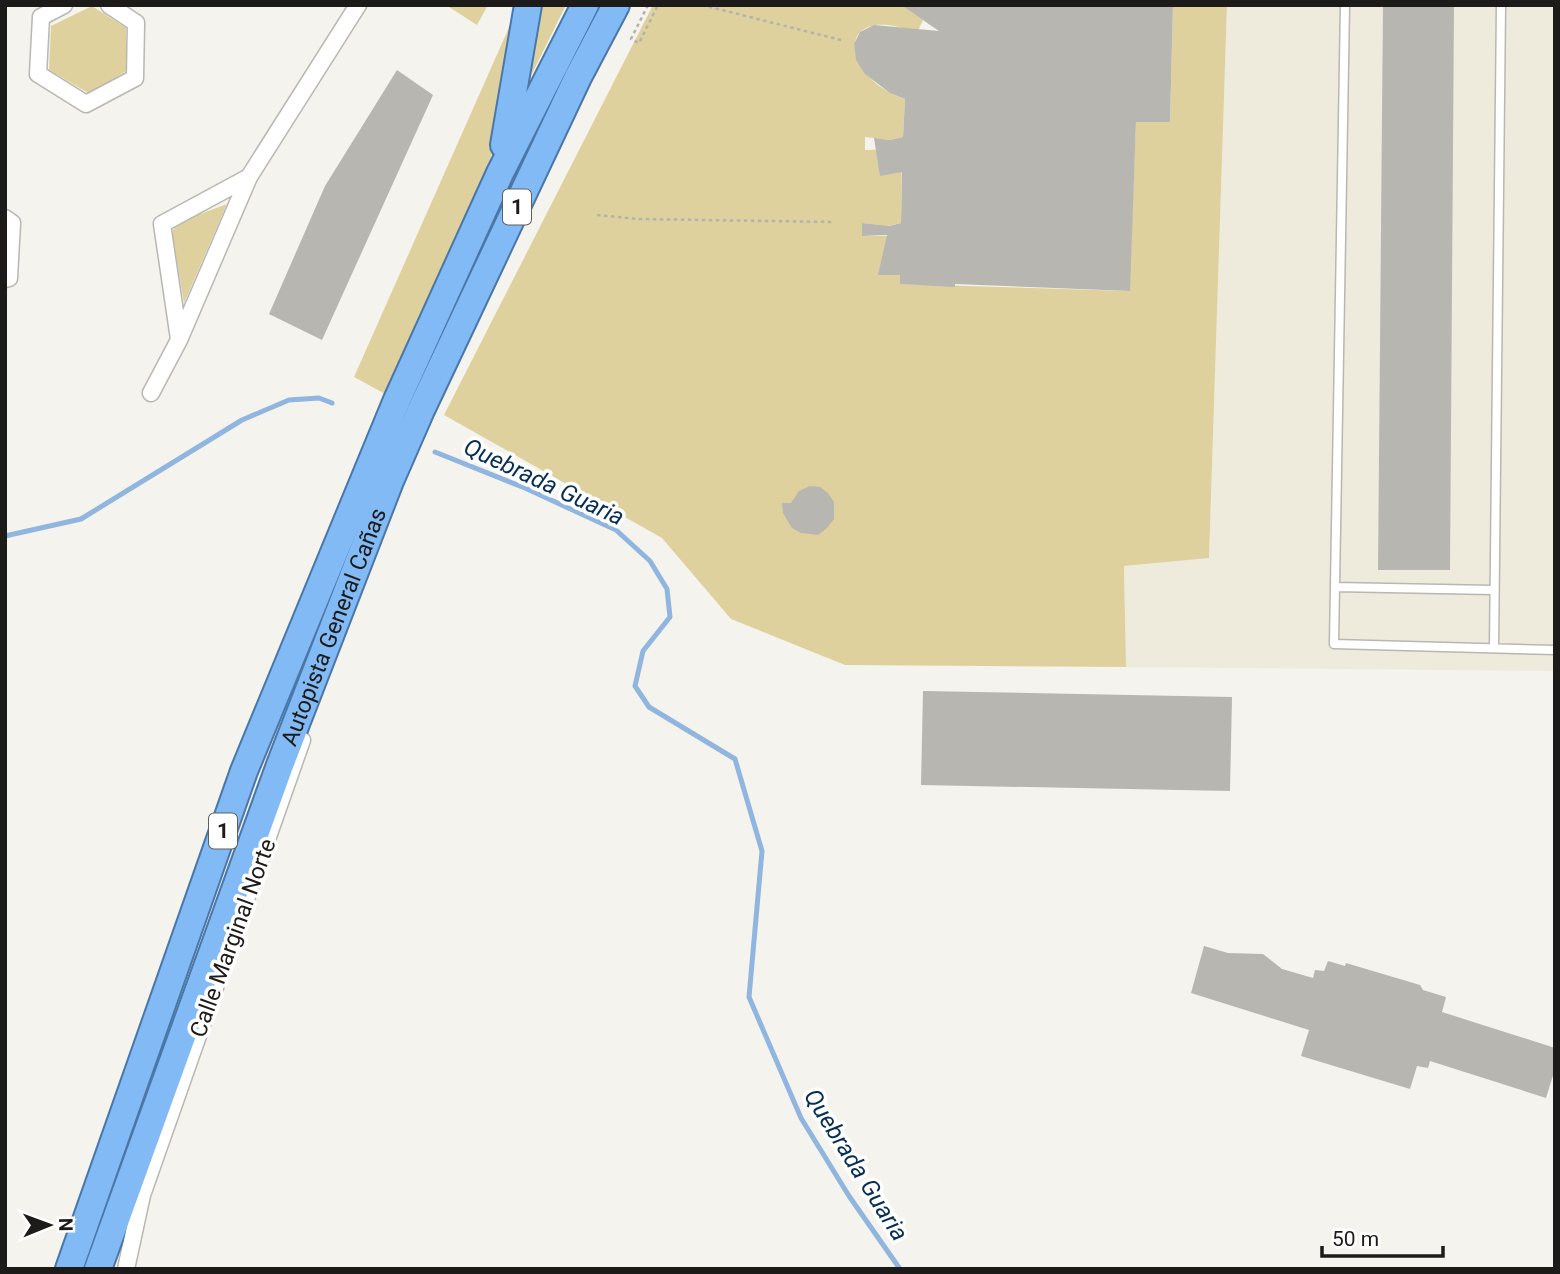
<svg xmlns="http://www.w3.org/2000/svg" width="1560" height="1274" viewBox="0 0 1560 1274" font-family="Roboto,sans-serif">
	<rect width="100%" height="100%" fill="#f4f3ed"/>
	<path fill="#eeebdd" d="M1227 5H1555V671L1126 667 1124 566 1209 558Z"/>
	<path fill="#dfd19e" d="M446 5H488L477 25Z
		M519 5 500 123 485 180 387 395 354 377Z
		M536 5H566L517 104Z
		M653 5H901L923 20 917 33C835 0 837 76 905 99L903 137 890 140 865 137V150L902 149 901 223 887 226 862 223V236H901L900 284 1129 291 1136 122H1170L1173 5H1227L1209 558 1124 566 1126 667 845 665 731 619 662 538 444 415Z
		M92 6 126 28V71L90 94 49 70 51 26Z
		M227 204 184 303 173 239V230L179 222Z"/>
	<g fill="none" stroke-linecap="round" stroke-linejoin="round">
		<path stroke="#90b5df" stroke-width="5" d="M435 452 525 488 616 530 650 561 667 589 670 617 643 651 635 686 649 707 735 759 762 851 749 997 801 1118 849 1196 900 1269
			M5 536 81 519 242 420 289 400 319 398 332 403"/>
	</g>
	<path fill="#b7b6b0" d="M901 5H1173L1170 122H1136L1130 291 955 284V287L900 284V275H878L887 235 862 236V223L889 226 901 223 902 172 880 176 874 138 890 140 903 137 905 99 890 93 865 74 856 60 854 44 860 32 874 25 939 31Z
		M1383 5H1454L1450 570H1378Z
		M397 70 433 95 322 340 269 314 325 186Z
		M810 486 820 487 828 493 834 502V519L827 528 818 535 801 533 792 528 783 513 782 503H791L799 491Z
		M923 691 1232 697 1230 791 921 785Z
		M1204 946 1228 953 1263 954 1282 969 1313 978 1315 970 1324 971 1328 961 1345 966 1346 963 1420 985 1423 990 1446 997 1442 1012 1555 1048V1069L1546 1098 1430 1061 1428 1068 1417 1066 1410 1089 1301 1056 1309 1030 1191 993Z"/>
	<g fill="none" stroke-linecap="round" stroke-linejoin="round">
		<g stroke="#b8b7b1" stroke-width="11">
			<path id="service" d="M1345 5 1334 644 1555 650
				M1335 587 1493 590
				M1494 648 1501 5"/>
		</g>
		<g stroke="#b8b7b1" stroke-width="19">
			<path id="minor" d="M64 5 41 17 38 74 86 104 135 78 136 23 109 5
				M5 218 12 223 9 278 5 279
				M179 339 162 224 249 177
				M151 393 179 340 249 177 358 5
				M126 1269 142 1195 302 740"/>
		</g>
		<g stroke="#4a77a7" stroke-width="30">
			<g id="trunk">
				<path d="M504 145 528 5"/>
				<path d="M69 1269 244 771 397 400 500 173 585 5"/>
				<path id="s1" d="M98 1269 280 765 390 481 421 410 578 77 616 5"/>
			</g>
		</g>
		<path stroke="#b3b2ad" stroke-width="2.5" stroke-dasharray="3.5 3.5" stroke-linecap="butt" d="M648 5 631 39 639 43 658 5
			M702 5 841 40
			M597 215 639 219 833 222"/>
		<use href="#service" stroke="#fff" stroke-width="8"/>
		<use href="#minor" stroke="#fff" stroke-width="16"/>
		<use href="#trunk" stroke="#82baf6" stroke-width="26"/>
	</g>
	<g text-anchor="middle" dominant-baseline="central" stroke-width="7" stroke-linejoin="round" paint-order="stroke">
		<g fill="#fff" stroke="#605f5e" stroke-width="2">
			<rect x="503" y="189.5" width="28" height="35" rx="5"/>
			<rect x="209" y="813.5" width="28" height="35" rx="5"/>
		</g>
		<g font-size="21" font-weight="bold" fill="#1c1b19">
			<text x="517" y="207">1</text>
			<text x="223" y="831">1</text>
		</g>
		<g font-size="23" fill="#1c1b19" stroke="#fff">
			<text stroke="none"><textPath href="#s1" startOffset="684">Autopista General Cañas</textPath></text>
			<text transform="translate(233 938) rotate(-70)">Calle Marginal Norte</text>
		</g>
		<g font-size="24" font-style="italic" fill="#052f56" stroke="#fff">
			<text transform="translate(544 482) rotate(25)">Quebrada Guaria</text>
			<text transform="translate(856 1165) rotate(58)">Quebrada Guaria</text>
		</g>
	</g>
	<rect width="1560" height="1274" fill="none" stroke="#1c1b19" stroke-width="14"/>
	<g transform="translate(49 1225) rotate(89)" stroke="#ffffff" stroke-width="5" paint-order="stroke">
	<path d="M0-5L12 26L0 18L-12 26Z" fill="#1c1b19"/>
	<text y="-10" font-size="19" font-weight="bold" text-anchor="middle" fill="#1c1b19">N</text>
	</g>
	<path d="M1322 1246v10h121v-10" fill="none" stroke="#1c1b19" stroke-width="3.5"/>
	<text x="1332" y="1246" font-size="21" fill="#1c1b19" stroke="#ffffff" stroke-width="5" paint-order="stroke">50 m</text>
</svg>
